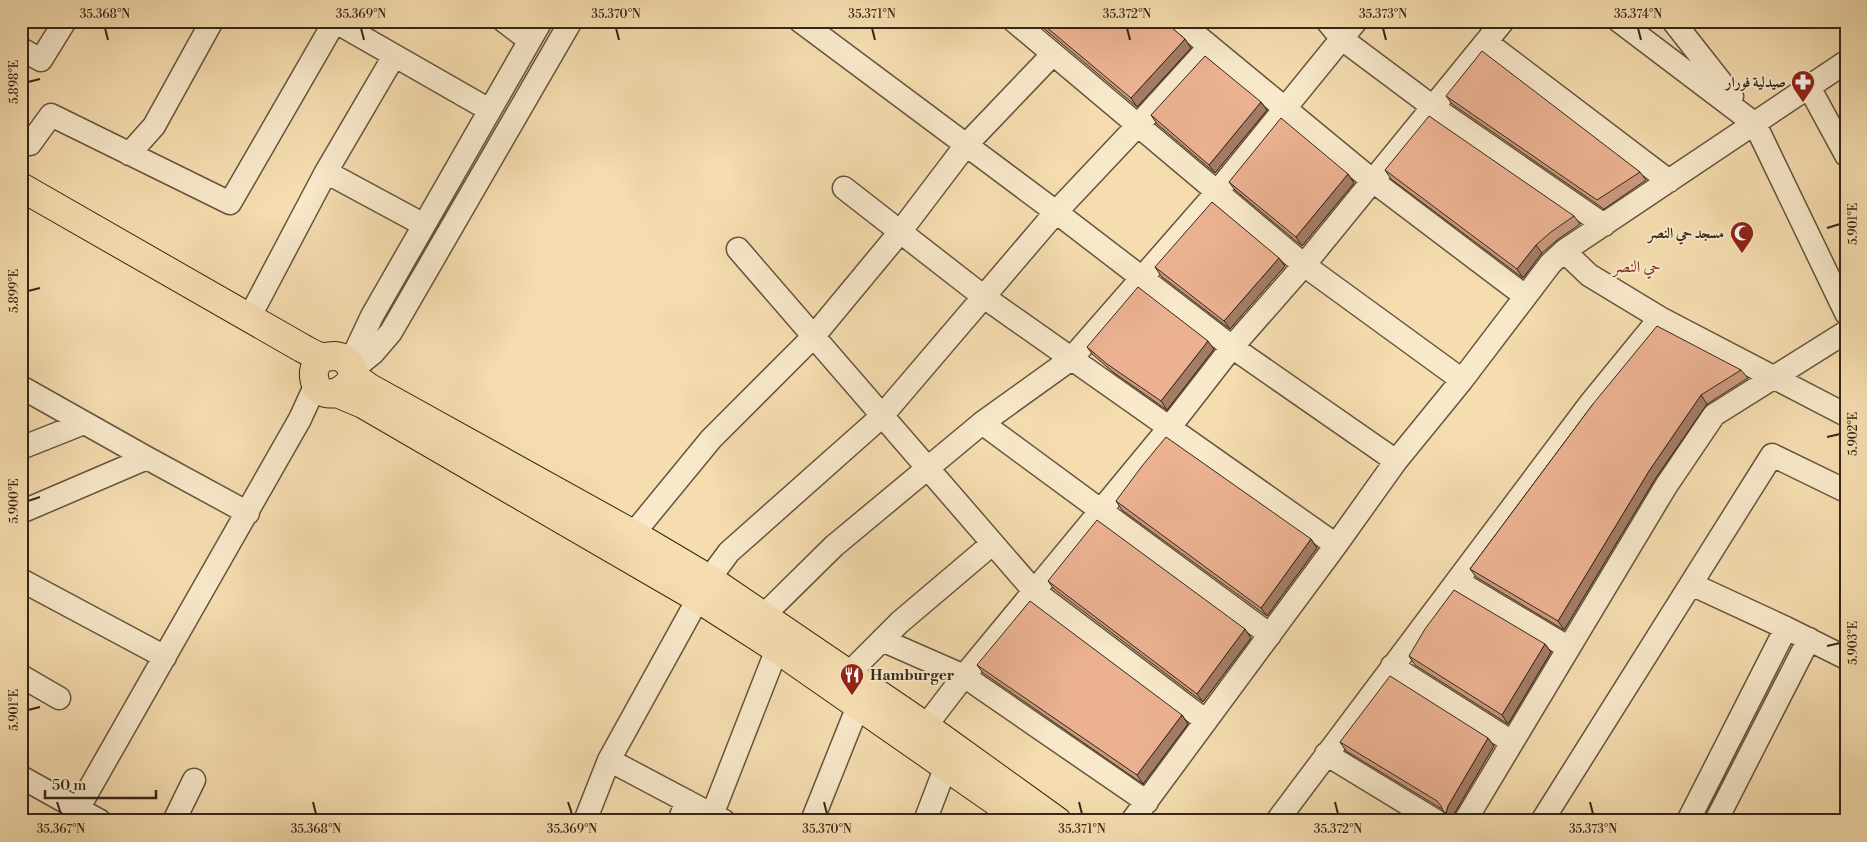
<svg xmlns="http://www.w3.org/2000/svg" width="1867" height="842" viewBox="0 0 1867 842" font-family="'Libre Bodoni',Amiri,serif">
	<rect width="100%" height="100%" fill="#f5ddaf"/>
	<filter id="stains"><feTurbulence type="fractalNoise" baseFrequency=".004" numOctaves="4"/><feColorMatrix values="0 0 0 0 .2 0 0 0 0 .09 0 0 0 0 .02 0 0 0 .5 -.17"/></filter>
	<radialGradient id="worn" r=".72"><stop offset=".6" stop-color="#630" stop-opacity="0"/><stop offset="1" stop-color="#630" stop-opacity=".3"/></radialGradient>
	<g fill="none" stroke-linecap="round" stroke-linejoin="round">
		<g stroke="#65543e" stroke-width="25">
			<path id="minor" d="M334 21 479 104
				M504 21 521 34
				M800 21 1056 212 1232 347 1396 461
				M1014 21 1304 265 1462 380
				M1179 21 1373 181 1525 296
				M1327 21 1342 39 1433 107 1604 225
				M1619 21 1755 124 1846 313
				M1673 21 1732 96
				M1486 42 1669 181
				M21 49 41 60 65 21
				M1809 87 1846 155
				M30 144 51 115 230 203 335 21
				M129 154 154 126 212 21
				M326 172 413 219
				M844 188 984 297 1336 545
				M738 249 1034 591 1206 721
				M1564 251 1589 275 1660 318 1846 415
				M249 318 326 172 394 56
				M350 367 355 352 372 316 541 21
				M351 371 373 353 391 332 571 21
				M21 387 147 458 248 513
				M982 423 1270 635
				M21 448 84 423
				M21 512 147 458
				M633 534 711 439 813 337 900 232 966 145 1053 54
				M21 580 165 657
				M1457 581 1569 648
				M1691 584 1786 628 1846 658
				M763 616 834 546 982 423 1071 359 1217 192 1356 21
				M882 640 964 676 1147 802
				M1392 666 1512 742
				M848 674 900 622 992 544
				M21 676 59 698
				M915 740 964 676 1169 428 1232 347 1304 265 1503 21
				M1326 754 1436 821
				M609 760 724 821
				M21 777 100 821
				M712 815 777 649
				M71 821 300 419 316 384
				M174 821 194 780
				M585 821 609 760 709 579 729 552 881 417 1056 212 1138 125 1209 47
				M679 821 687 801
				M812 821 858 706
				M925 821 946 766
				M1132 821 1336 545 1396 461 1462 380 1551 263 1564 251 1846 62
				M1277 821 1589 405 1660 318
				M1465 821 1666 486 1714 415 1846 332
				M1542 821 1772 455 1846 491
				M1688 821 1786 628
				M1716 821 1809 639"/>
		</g>
		<g stroke="#352718" stroke-width="30">
			<path id="major" d="M21 187 302 348C308 351 317 357 324 357 331 357 335 354 342 358 375 378 319 415 314 377 313 368 317 362 324 357
				M352 375 368 387 633 534 709 579 925 726 1057 821
				M337 393 363 404 699 599 777 649 1024 821"/>
		</g>
		<use href="#minor" stroke="#f8e9cb" stroke-width="22"/>
		<use href="#major" stroke="#f5ddaf" stroke-width="28"/>
	</g>
	<path fill="#ca987d" stroke="#352718" d="M1035 21H1167V24L1185 39 1191 48 1137 107Z
		M1446 96 1640 172 1646 180 1604 209 1452 104Z
		M1261 102 1267 110 1215 173 1157 124 1151 115Z
		M1385 170 1574 216 1580 224 1557 240 1542 253 1523 278 1391 179Z
		M1348 174 1354 183 1302 246 1235 190 1229 182Z
		M1279 258 1285 266 1230 329 1161 276 1155 267Z
		M1087 347 1214 349 1167 410 1113 372 1093 355Z
		M1741 370 1748 378 1707 404 1655 479 1564 630 1476 577 1470 569 1593 404Z
		M1116 501 1311 539 1317 548 1267 616 1122 510Z
		M1048 581 1251 638 1203 702 1054 589Z
		M1545 644 1551 652 1508 724 1415 665 1409 656Z
		M977 665 1182 715 1188 724 1143 784 983 673Z
		M1488 738 1494 746 1454 814 1452 821 1449 820 1442 809 1346 751 1340 742Z"/>
	<path fill="#a47c66" stroke="#352718" d="M1185 39 1191 48 1137 107 1131 98Z
		M1261 102 1267 110 1215 173 1209 165Z
		M1348 174 1354 183 1302 246 1296 237Z
		M1536 245 1542 253 1523 278 1517 269Z
		M1279 258 1285 266 1230 329 1224 321Z
		M1208 341 1214 349 1167 410 1161 401Z
		M1701 395 1707 404 1655 479 1564 630 1558 621 1649 471Z
		M1311 539 1317 548 1267 616 1261 608Z
		M1245 629 1251 638 1203 702 1197 694Z
		M1545 644 1551 652 1508 724 1502 715Z
		M1182 715 1188 724 1143 784 1137 775Z
		M1488 738 1494 746 1454 814 1452 821H1451L1446 813 1448 806Z"/>
	<path fill="#ebb191" stroke="#352718" d="M1039 21H1164L1185 39 1131 98Z
		M1482 51 1640 172 1597 200 1446 96Z
		M1205 56 1261 102 1209 165 1151 115Z
		M1429 116 1574 216 1551 232 1536 245 1517 269 1385 170Z
		M1281 118 1348 174 1296 237 1229 182Z
		M1212 202 1279 258 1224 321 1155 267Z
		M1138 287 1208 341 1161 401 1107 364 1087 347Z
		M1657 326 1741 370 1701 395 1649 471 1558 621 1470 569 1593 404Z
		M1166 437 1311 539 1261 608 1116 501 1142 466Z
		M1097 520 1245 629 1197 694 1048 581Z
		M1454 590 1545 644 1502 715 1409 656 1425 629Z
		M1030 601 1182 715 1137 775 977 665Z
		M1390 676 1488 738 1448 806 1446 813 1443 811 1441 806 1437 801 1340 742Z"/>
	<path fill="none" stroke="#352718" stroke-width="2" d="M105 28 108 40M361 28 364 40M616 28 619 40M872 28 875 40M1127 28 1130 40M1383 28 1386 40M1638 28 1641 40M28 82 40 79M1827 228 1840 224M28 291 40 288M1827 437 1840 434M28 501 40 497M1827 646 1840 643M28 710 40 707M57 802 61 814M313 802 316 814M568 802 572 814M824 802 827 814M1079 802 1082 814M1335 802 1338 814M1590 802 1593 814"/>
	<defs>
		<g id="pharmacy-pin" transform="scale(1.25)"><path d="M0 17L-7.5 6A9.5 9.5 0 1 1 7.5 6Z" fill="#8f2418" stroke="#f8e9cb"/><path d="M-2-6h4v4h4v4h-4v4h-4v-4h-4v-4h4Z" fill="#fff"/></g>
		<g id="mosque-pin" transform="scale(1.25)"><path d="M0 17L-7.5 6A9.5 9.5 0 1 1 7.5 6Z" fill="#8f2418" stroke="#f8e9cb"/><path d="M3.5-4.9A6 6 0 1 0 3.5 4.9A5 5 0 1 1 3.5-4.9Z" fill="#fff"/></g>
		<g id="restaurant-pin" transform="scale(1.25)"><path d="M0 17L-7.5 6A9.5 9.5 0 1 1 7.5 6Z" fill="#8f2418" stroke="#f8e9cb"/><path d="M-5-6h1v4h1v-4h1v4h1v-4h1v5L-1.5 .5V6h-2V.5L-5-1ZM5-6V6H3V1.5H1.5Q1.5-4 5-6Z" fill="#fff"/></g>
	</defs>
	<g fill-rule="evenodd">
		<use href="#pharmacy-pin" x="1803" y="82"/>
		<use href="#mosque-pin" x="1742" y="233"/>
		<use href="#restaurant-pin" x="852" y="675"/>
	</g>
	<g text-anchor="middle" dominant-baseline="central" stroke-width="4" stroke-linejoin="round" paint-order="stroke">
		<g font-size="15" font-weight="bold" fill="#352718" stroke="#f8e9cb" text-anchor="end">
			<text x="1786" y="82">صيدلية فورار</text>
			<text x="1724" y="233">مسجد حي النصر</text>
			<text x="870" y="675" text-anchor="start">Hamburger</text>
		</g>
		<g font-size="16" fill="#7a1f14" stroke="#f8e9cb">
			<text x="1637" y="267">حي النصر</text>
		</g>
	</g>
	<rect width="1867" height="842" fill="none" stroke="#f5ddaf" stroke-width="55"/>
	<path d="M45 790v8h111v-8" fill="none" stroke="#352718" stroke-width="2.5"/>
	<text x="52" y="790" font-size="15" fill="#352718" stroke="#f8e9cb" stroke-width="4" paint-order="stroke">50 m</text>
	<rect x="28" y="28" width="1812" height="786" fill="none" stroke="#352718" stroke-width="2"/>
	<g font-size="12" text-anchor="middle" fill="#352718">
		<text x="105" y="18">35.368°N</text>
		<text x="361" y="18">35.369°N</text>
		<text x="616" y="18">35.370°N</text>
		<text x="872" y="18">35.371°N</text>
		<text x="1127" y="18">35.372°N</text>
		<text x="1383" y="18">35.373°N</text>
		<text x="1638" y="18">35.374°N</text>
		<text transform="translate(14 82) rotate(-90)" y="4">5.898°E</text>
		<text transform="translate(1853 224) rotate(-90)" y="4">5.901°E</text>
		<text transform="translate(14 291) rotate(-90)" y="4">5.899°E</text>
		<text transform="translate(1853 434) rotate(-90)" y="4">5.902°E</text>
		<text transform="translate(14 501) rotate(-90)" y="4">5.900°E</text>
		<text transform="translate(1853 643) rotate(-90)" y="4">5.903°E</text>
		<text transform="translate(14 710) rotate(-90)" y="4">5.901°E</text>
		<text x="61" y="833">35.367°N</text>
		<text x="316" y="833">35.368°N</text>
		<text x="572" y="833">35.369°N</text>
		<text x="827" y="833">35.370°N</text>
		<text x="1082" y="833">35.371°N</text>
		<text x="1338" y="833">35.372°N</text>
		<text x="1593" y="833">35.373°N</text>
	</g>
	<rect width="100%" height="100%" filter="url(#stains)"/>
	<rect width="100%" height="100%" fill="url(#worn)"/>
</svg>
